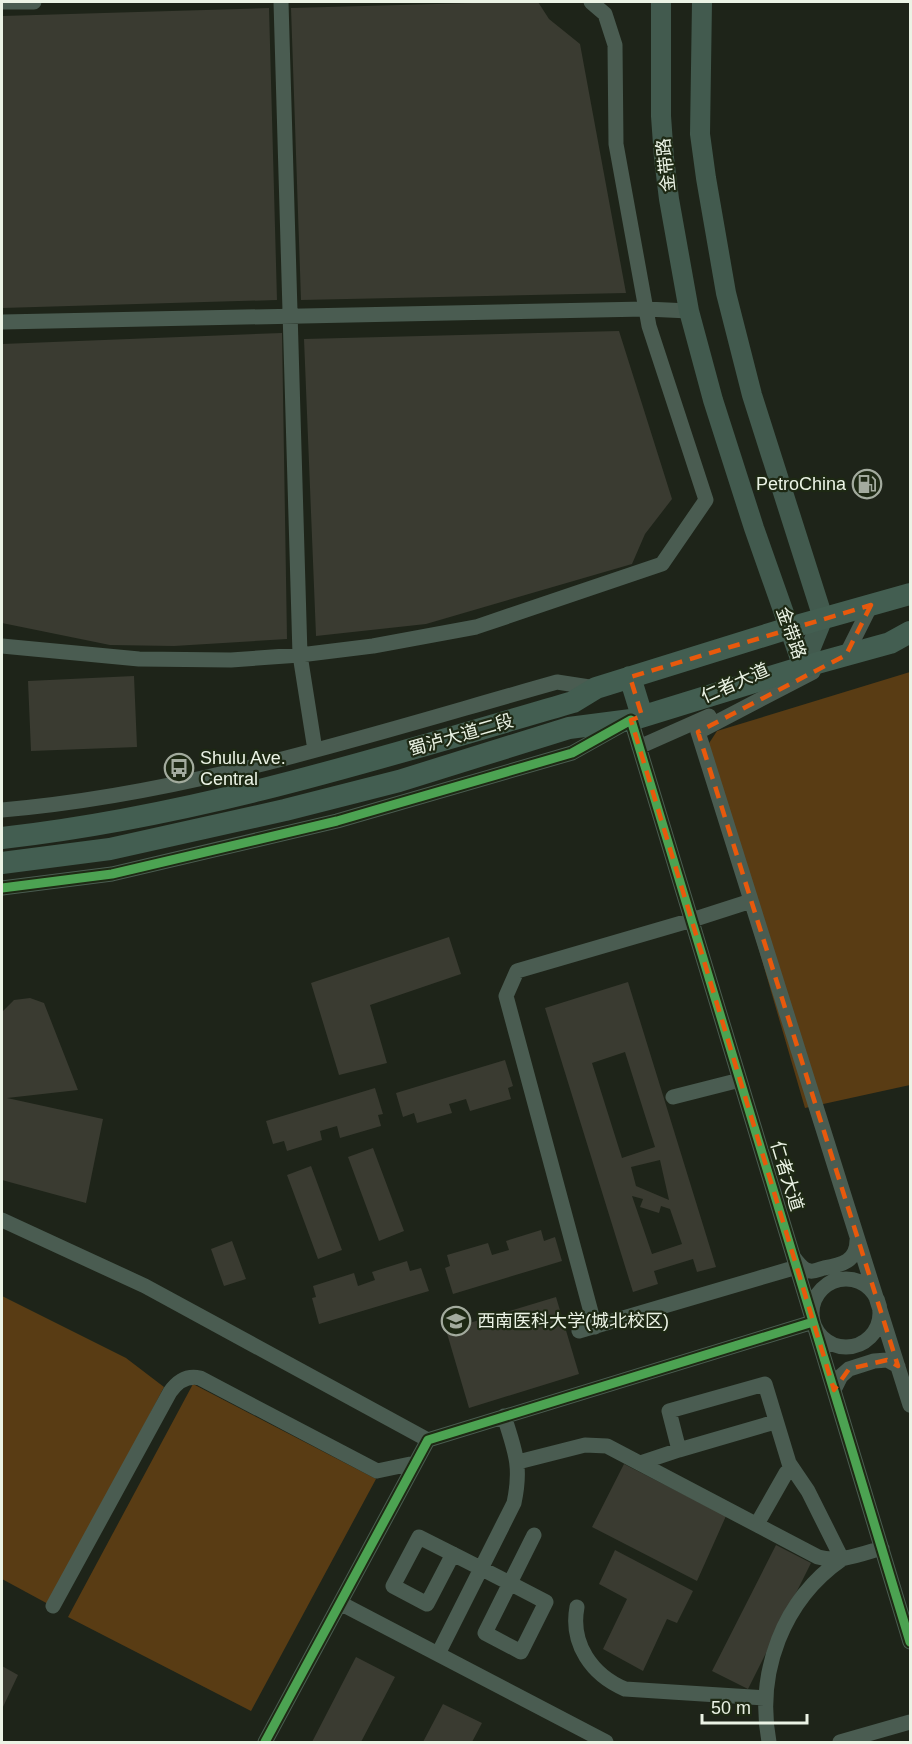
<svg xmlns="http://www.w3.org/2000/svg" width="912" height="1744" viewBox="0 0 912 1744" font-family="Helvetica,'Noto Sans SC',sans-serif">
	<rect width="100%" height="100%" fill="#1e2419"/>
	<path fill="#593c14" d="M910 672V1085L805 1108 702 754 717 731Z
		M2 1296 126 1358 164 1387 50 1605 2 1579Z
		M193 1384 376 1479 251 1711 68 1617Z"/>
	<path fill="#3a3b31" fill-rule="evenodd" d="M508 2H538L549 19 580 44 626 293 301 300 291 8Z
		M269 8 277 300 2 308V16Z
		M619 331 672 499 645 534 632 564 426 624 316 636 304 339Z
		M282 333 287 639 174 646 110 645 2 623V344Z
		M134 676 137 747 31 751 28 681Z
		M449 937 461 974 370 1005 387 1063 339 1075 311 983Z
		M628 982 716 1267 697 1272 693 1259 654 1271 658 1284 633 1292 545 1008ZM625 1052 655 1147 622 1158 592 1063ZM660 1160 669 1200 636 1186 631 1167ZM632 1196 643 1199 640 1207 659 1213 661 1206 670 1209 682 1244 652 1254Z
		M30 998 44 1003 78 1090 7 1098 103 1119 86 1203 2 1180V1012L14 1000Z
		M505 1060 513 1086 508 1088 511 1099 470 1111 466 1099 449 1104 452 1113 417 1123 414 1113 403 1117 396 1093Z
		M375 1088 383 1114 378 1115 381 1126 340 1138 337 1126 320 1131 322 1140 287 1151 284 1141 273 1144 266 1121Z
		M373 1148 404 1231 379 1241 348 1157Z
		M311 1166 342 1250 318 1259 287 1175Z
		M541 1230 544 1241 555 1237 562 1261 453 1294 445 1268 450 1266 447 1255 488 1243 492 1255 509 1250 506 1241Z
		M232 1241 246 1279 224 1286 211 1249Z
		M407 1261 410 1271 421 1268 429 1291 319 1324 312 1298 316 1297 313 1286 354 1273 358 1286 375 1280 372 1272Z
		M556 1297 579 1374 469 1408 446 1330Z
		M624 1464 726 1516 697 1581 592 1527Z
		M776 1545 811 1563 748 1689 712 1671Z
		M615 1550 693 1591 677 1623 667 1619 643 1671 603 1649 627 1599 599 1584Z
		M356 1657 395 1677 361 1742H312Z
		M2 1666 18 1675 2 1709Z
		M443 1704 482 1723 472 1742H423Z"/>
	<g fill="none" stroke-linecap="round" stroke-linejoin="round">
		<path stroke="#4a5c51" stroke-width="15" d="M2 2H34
			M281 2 300 655 315 750
			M2 322 646 309 689 311
			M2 646 139 659 231 660 300 655 373 646 476 627 662 564 706 500 649 326 616 144 615 45 605 14 591 2
			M842 657 846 655 871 605 874 604
			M813 672 698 732 910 1405
			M639 747 709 716
			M2 810C191 794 375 733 557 682L596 688
			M2 888 112 874 337 821 572 753 631 720 910 1642
			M673 1097 740 1080
			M2 1220 145 1286 428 1440
			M795 1259C799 1264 803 1270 810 1271 814 1272 820 1269 824 1268 842 1265 857 1261 857 1240
			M812 1313a34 34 0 1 1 68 0a34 34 0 1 1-68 0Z
			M595 1327 506 996 517 971 692 920 751 901
			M579 1331 797 1267
			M834 1390 841 1376 849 1369 874 1361 887 1360 898 1366
			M518 1462 585 1445 607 1446 818 1557C840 1563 861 1554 882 1548
			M640 1463 679 1450
			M757 1524 786 1473 793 1470
			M453 1554 427 1604 393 1586 419 1537C461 1558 504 1580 546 1602L521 1652 485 1633 534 1535
			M340 1603 606 1742
			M53 1606 170 1392C177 1382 187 1375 200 1378L377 1471 415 1463
			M577 1607C570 1644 592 1675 625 1689L766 1698
			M438 1654 514 1503C522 1466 515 1451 504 1416
			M265 1742 428 1440 813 1322
			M769 1742C756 1672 783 1600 842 1559L808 1491 789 1463 765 1384 669 1411 679 1450 775 1422
			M840 1742 910 1722"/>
		<path stroke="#425a4e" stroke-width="20" d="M661 2V116L664 158 669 199 689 311 713 400 754 528 803 667
			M702 2 700 134 706 178 726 293 752 395 823 618 803 667"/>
		<path stroke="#435e51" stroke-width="22" d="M630 677 642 716
			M2 838C197 816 384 757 573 702L596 688 789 628 910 594
			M2 863 110 849 285 810 399 781 569 728 631 720 803 667 890 643 910 632"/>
		<g stroke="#1e2914" stroke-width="13">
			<path id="cycleway" d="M2 888 112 874 337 821 572 753 631 720 910 1642
				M265 1742 428 1440 813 1322"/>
		</g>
		<use href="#cycleway" stroke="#4ca352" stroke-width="9"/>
	</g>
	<path fill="none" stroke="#e8590c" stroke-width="4.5" stroke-dasharray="12 8" stroke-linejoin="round" d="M871 605 846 655 698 732 898 1366 887 1360 849 1369 834 1390 631 720 642 716 630 677Z"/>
	<defs>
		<g id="fuel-ring" transform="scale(1.5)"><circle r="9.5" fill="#1e2914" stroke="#a3ab9e" stroke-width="1.5"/><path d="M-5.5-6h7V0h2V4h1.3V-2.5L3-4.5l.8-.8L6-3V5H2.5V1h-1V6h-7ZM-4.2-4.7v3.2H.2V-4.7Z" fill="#a3ab9e"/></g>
		<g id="bus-ring" transform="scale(1.5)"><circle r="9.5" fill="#1e2914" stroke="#a3ab9e" stroke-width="1.5"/><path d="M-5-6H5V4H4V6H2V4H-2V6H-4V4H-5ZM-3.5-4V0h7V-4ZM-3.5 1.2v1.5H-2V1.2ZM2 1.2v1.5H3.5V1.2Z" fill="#a3ab9e"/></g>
		<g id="university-ring" transform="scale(1.5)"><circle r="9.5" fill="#1e2914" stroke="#a3ab9e" stroke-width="1.5"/><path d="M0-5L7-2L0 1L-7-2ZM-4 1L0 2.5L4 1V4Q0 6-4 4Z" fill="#a3ab9e"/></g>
	</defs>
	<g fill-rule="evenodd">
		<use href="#fuel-ring" x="867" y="484"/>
		<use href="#bus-ring" x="179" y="768"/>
		<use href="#university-ring" x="456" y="1321"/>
	</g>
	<g text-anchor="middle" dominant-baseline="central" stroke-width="4.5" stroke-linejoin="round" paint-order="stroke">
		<g font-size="18" fill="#ebf3e5" stroke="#1e2914">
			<text transform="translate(666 165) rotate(-96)">金带路</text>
			<text transform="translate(791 633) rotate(70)">金带路</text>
			<text transform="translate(735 683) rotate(-24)">仁者大道</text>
			<text transform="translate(461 735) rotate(-16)">蜀泸大道二段</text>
			<text transform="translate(787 1176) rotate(73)">仁者大道</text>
		</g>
		<g font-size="18" fill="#ebf3e5" stroke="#1e2914" text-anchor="start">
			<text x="846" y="484" text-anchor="end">PetroChina</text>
			<text x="200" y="758">Shulu Ave.<tspan x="200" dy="21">Central</tspan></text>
			<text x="477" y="1321">西南医科大学(城北校区)</text>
		</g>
	</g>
	<rect width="912" height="1744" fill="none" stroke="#ebf3e5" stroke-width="6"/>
	<path d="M702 1714v9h105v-9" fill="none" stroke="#ebf3e5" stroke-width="3"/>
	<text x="711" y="1714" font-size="18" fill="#ebf3e5" stroke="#1e2914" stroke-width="4.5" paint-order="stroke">50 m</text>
</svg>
